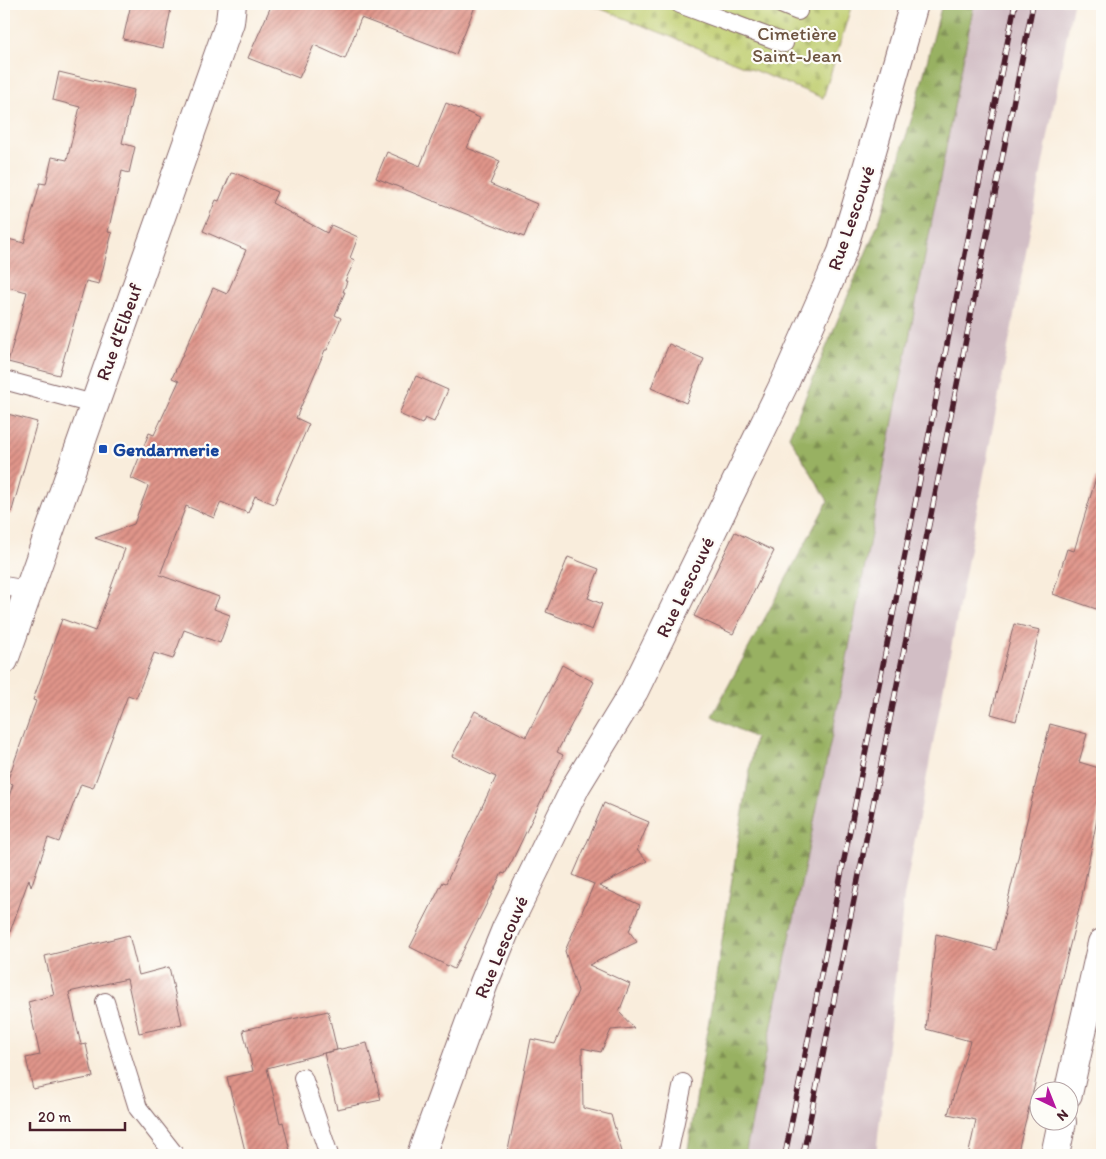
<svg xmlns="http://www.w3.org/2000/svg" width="1106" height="1159" viewBox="0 0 1106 1159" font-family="Itim,sans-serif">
	<defs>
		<pattern id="forest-firs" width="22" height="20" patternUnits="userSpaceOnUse" patternTransform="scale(1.25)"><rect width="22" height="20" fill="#98b162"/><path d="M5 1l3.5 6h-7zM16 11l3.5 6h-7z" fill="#7e8f51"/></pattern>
		<pattern id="cemetery-stones" width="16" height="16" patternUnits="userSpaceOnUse" patternTransform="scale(1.25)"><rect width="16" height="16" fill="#c0ce70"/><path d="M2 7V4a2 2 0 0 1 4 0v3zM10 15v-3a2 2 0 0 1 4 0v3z" fill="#a6b061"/></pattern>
		<pattern id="building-hatch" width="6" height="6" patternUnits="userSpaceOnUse" patternTransform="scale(1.25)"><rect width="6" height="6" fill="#e0958a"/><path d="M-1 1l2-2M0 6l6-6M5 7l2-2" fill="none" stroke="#b87971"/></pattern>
	</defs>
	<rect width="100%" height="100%" fill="#fdfcf7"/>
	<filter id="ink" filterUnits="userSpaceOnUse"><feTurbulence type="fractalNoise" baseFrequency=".02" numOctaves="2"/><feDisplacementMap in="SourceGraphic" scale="10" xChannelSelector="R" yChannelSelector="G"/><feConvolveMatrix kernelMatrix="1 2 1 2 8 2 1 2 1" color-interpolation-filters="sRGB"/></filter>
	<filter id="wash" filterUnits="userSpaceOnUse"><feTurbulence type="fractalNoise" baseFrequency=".0096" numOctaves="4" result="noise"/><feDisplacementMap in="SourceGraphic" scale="20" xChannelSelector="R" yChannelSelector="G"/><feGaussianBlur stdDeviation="1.12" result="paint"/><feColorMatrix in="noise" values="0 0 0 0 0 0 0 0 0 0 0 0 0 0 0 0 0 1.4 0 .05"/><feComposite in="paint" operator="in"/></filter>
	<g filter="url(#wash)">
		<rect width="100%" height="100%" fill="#f9eddc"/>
		<path fill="#d2bec5" d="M974 4H1073L904 897 876 1155H745L834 725Z"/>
		<path fill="url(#forest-firs)" stroke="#716846" d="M942 4H974L834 725 745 1155H687L755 738 712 716 828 501 789 436 880 219 915 108Z"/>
		<path fill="url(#cemetery-stones)" stroke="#85764e" d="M589 4H852L823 98Z"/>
		<g id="blocks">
			<path fill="url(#building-hatch)" d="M131 4H172L163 48 123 39Z
				M272 4H476L456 54 361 18 345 59 314 45 299 78 248 58Z
				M59 72 134 90 122 143 135 147 129 173 122 171 108 232 112 233 99 284 86 281 59 375 8 362 27 292 4 286V238L24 243 40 183 46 184 52 157 67 160 80 107 53 100Z
				M446 103 480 118 467 148 500 161 490 184 537 204 524 237 376 178 387 152 420 166Z
				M231 173 240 175 277 192 272 203 327 233 331 225 358 237 350 258 355 260 345 281H347L343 292H345L335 315 341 318 327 350H325L296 418 309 424 274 504 255 496 248 513 221 502 214 518 186 506 160 575 219 597 214 609 230 615 220 643 184 630 173 659 154 653 136 698 128 695 93 788 81 784 59 842 48 838 31 887 29 879 7 940H4V812L13 784 7 782 36 701 33 700 62 619 95 631 125 549 95 538 134 524 148 486 131 478 149 433 154 435 179 381 172 378 213 288 227 294 246 250 203 231 216 200 219 201Z
				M669 344 704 359 686 403 651 388Z
				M416 376 448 390 434 422 425 418 422 424 399 414Z
				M4 413 37 422 11 514 4 513Z
				M1096 478 1102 479V611L1053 594 1067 549 1074 551Z
				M735 532 774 551 733 634 694 616Z
				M568 557 599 569 588 598 602 604 592 630 546 612Z
				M1014 624 1040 630 1016 721 991 714Z
				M562 665 594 682 557 752 563 755 513 859 505 874 502 873 454 969 410 947 443 882 446 883 496 777 452 756 475 711 526 737Z
				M1050 724 1087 734 1079 762 1102 769V794L1081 901 1017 1155H982L969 1152 976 1120 948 1114 970 1041 926 1029 936 934 996 950Z
				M604 803 649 822 637 850 647 861 599 886 640 905 629 931 637 942 589 965 630 984 619 1012 634 1028 611 1030 601 1052 582 1048 583 1108 611 1115 623 1155H507L531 1039 555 1044 578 991 565 951 594 884 573 875Z
				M129 935 139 975 169 967 182 1024 139 1033 127 979 69 992 81 1045 86 1044 93 1077 33 1089 26 1058 40 1055 28 1002 54 995 45 956Z
				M328 1011 337 1050 324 1053 367 1043 381 1100 337 1109 324 1053 267 1068 280 1123 283 1122 290 1151 272 1155H246L227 1077 253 1071 243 1030Z"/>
		</g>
	</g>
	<g filter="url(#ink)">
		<use href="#blocks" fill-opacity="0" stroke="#876769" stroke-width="1"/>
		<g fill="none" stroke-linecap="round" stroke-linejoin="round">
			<g stroke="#876769" stroke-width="20">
				<path id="service" d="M680 4 784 43
					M781 4 798 11
					M4 380 93 404
					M4 586 28 590
					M105 1002 138 1108 175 1155
					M303 1078 329 1155
					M668 1155 683 1083"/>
			</g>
			<g stroke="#876769" stroke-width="30">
				<path id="minor" d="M4 660 230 22 232 4
					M421 1155 484 983 506 929 576 786 634 691 784 384 822 298 842 252 857 203 914 4"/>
			</g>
			<g stroke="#876769" stroke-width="30">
				<path id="tertiary" d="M1068 1094 1102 943
					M1055 1155 1062 1122"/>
			</g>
			<use href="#service" stroke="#fff" stroke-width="18"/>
			<use href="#minor" stroke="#fff" stroke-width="28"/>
			<use href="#tertiary" stroke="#fff" stroke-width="28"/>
			<g stroke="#4a1f2b" stroke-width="5.5">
				<path id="rail" d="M785 1155 1015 4
					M803 1155 1033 4"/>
			</g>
			<use href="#rail" stroke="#fdfcf7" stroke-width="4" stroke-dasharray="11" stroke-linecap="butt"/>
		</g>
	</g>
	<rect fill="#1a4fb4" stroke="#fdfcf7" stroke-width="2" x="98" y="444" width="10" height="10" rx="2.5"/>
	<g text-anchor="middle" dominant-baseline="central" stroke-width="4.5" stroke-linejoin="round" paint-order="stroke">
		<g font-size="19" fill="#6d5440" stroke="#fdfcf7">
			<text x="797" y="33">Cimetière<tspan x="797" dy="22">Saint-Jean</tspan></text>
		</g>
		<g font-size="19" fill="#4a1f2b" stroke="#fdfcf7">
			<text transform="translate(851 218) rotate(-71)">Rue Lescouvé</text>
			<text transform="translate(119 332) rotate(-70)">Rue d'Elbeuf</text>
			<text transform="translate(685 587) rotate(-64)">Rue Lescouvé</text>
			<text transform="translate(501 947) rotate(-67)">Rue Lescouvé</text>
		</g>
		<g font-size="19" font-weight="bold" fill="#164399" stroke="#fdfcf7" text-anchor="start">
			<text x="113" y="449">Gendarmerie</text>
		</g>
	</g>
	<rect width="1106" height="1159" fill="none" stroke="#fdfcf7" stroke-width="20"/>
	<g transform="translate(1054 1106) rotate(137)"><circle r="24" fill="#fdfcf7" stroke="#b5a4a5"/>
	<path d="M0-4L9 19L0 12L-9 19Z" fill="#b5179e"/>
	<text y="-8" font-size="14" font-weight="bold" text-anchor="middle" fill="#4a1f2b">N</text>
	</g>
	<path d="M30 1122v8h95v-8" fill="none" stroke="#4a1f2b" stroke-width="2.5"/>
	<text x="38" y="1122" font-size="15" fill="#4a1f2b" stroke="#fdfcf7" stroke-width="4" paint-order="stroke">20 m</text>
</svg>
